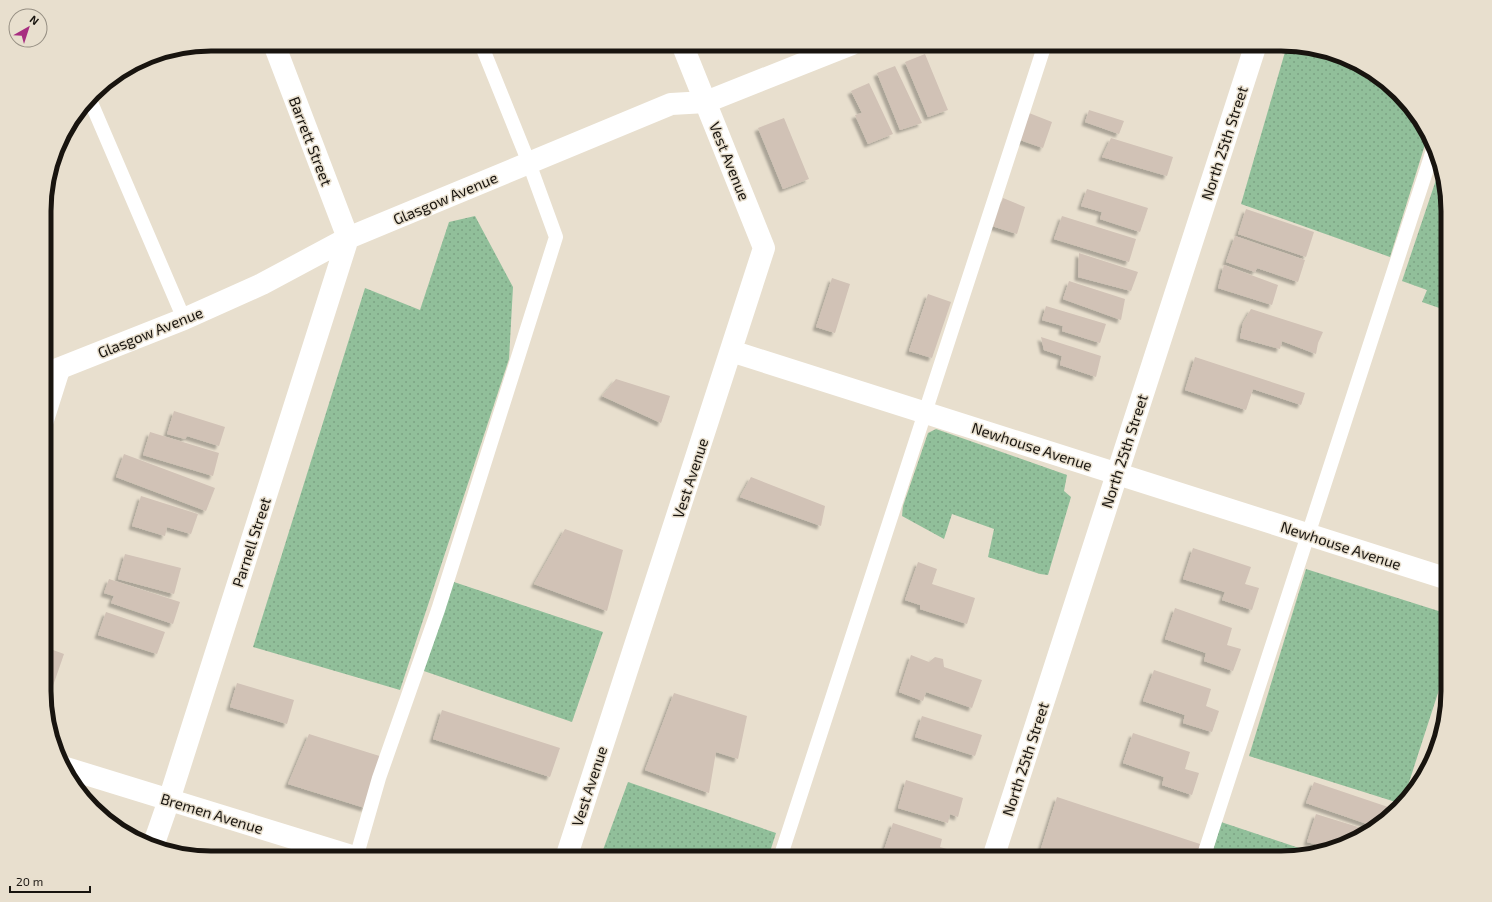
<svg xmlns="http://www.w3.org/2000/svg" width="1492" height="902" viewBox="0 0 1492 902" font-family="'Exo 2',sans-serif">
	<defs>
		<pattern id="grass-dots" width="8" height="8" patternUnits="userSpaceOnUse"><rect width="8" height="8" fill="#91bf9a"/><path d="M2 2h.1M6 6h.1" fill="none" stroke="#7ca384" stroke-width="1.8" stroke-linecap="round"/></pattern>
		<filter id="shadow"><feDropShadow dx="-3.5" dy="3.5" stdDeviation="1" flood-color="#0004"/></filter>
	</defs>
	<rect width="100%" height="100%" fill="#e8dfce"/>
	<path fill="url(#grass-dots)" d="M1287 45 1324 50 1365 66 1420 118 1428 135 1390 257 1241 204Z
		M1441 165 1448 200V311L1422 302 1427 290 1402 281Z
		M475 216 513 287 509 359 400 690 253 647 365 288 420 310 449 222Z
		M936 429 1067 475 1064 491 1071 497 1048 575 1040 574 988 557 994 529 952 514 944 539 902 516 903 506 928 433Z
		M1306 569 1448 614V662L1402 804 1249 756Z
		M451 581 603 632 572 722 421 670Z
		M628 782 776 833 768 858H600Z
		M1221 822 1311 852 1292 858H1211Z"/>
	<path fill="#d1c2b6" filter="url(#shadow)" d="M925 54 948 110 928 117 905 62Z
		M895 66 922 123 900 130 877 73Z
		M869 83 893 134 868 144 855 115 862 113 851 91Z
		M1089 110 1124 121 1119 134 1085 122Z
		M1029 113 1052 122 1043 148 1020 140Z
		M784 118 809 179 783 189 758 128Z
		M1111 138 1173 157 1167 176 1102 157Z
		M1087 189 1148 208 1140 232 1100 219 1102 212 1081 206Z
		M1003 198 1025 207 1017 234 992 226Z
		M1246 209 1314 232 1306 257 1238 234Z
		M1062 216 1136 239 1129 262 1054 239Z
		M1235 236 1305 260 1298 282 1257 268 1255 272 1226 262Z
		M1079 253 1138 272 1131 291 1078 277Z
		M1224 265 1278 285 1272 305 1218 288Z
		M832 278 850 284 835 333 816 327Z
		M1069 281 1125 299 1121 320 1063 299Z
		M928 294 951 302 932 358 909 351Z
		M1046 306 1106 324 1100 343 1062 331 1063 326 1042 320Z
		M1251 309 1323 332 1318 343 1316 354 1282 341 1280 349 1240 338 1243 323Z
		M1041 337 1101 356 1096 377 1060 365 1062 356 1044 350Z
		M1195 357 1305 393 1301 405 1253 389 1246 410 1185 390Z
		M616 379 670 396 661 423 602 396Z
		M174 411 225 427 219 446 187 436 185 439 167 434Z
		M150 432 219 453 213 476 143 455Z
		M124 454 215 488 206 511 116 477Z
		M751 477 825 506 821 526 740 497Z
		M141 496 198 514 191 534 167 527 165 536 132 526Z
		M565 529 623 550 607 611 534 584Z
		M1193 548 1251 567 1245 584 1259 588 1252 610 1222 600 1225 592 1183 579Z
		M125 554 181 568 174 594 118 579Z
		M918 562 937 569 932 584 975 598 967 624 920 609V605L905 600Z
		M109 579 180 602 173 624 111 603 114 596 104 593Z
		M1175 608 1232 628 1227 645 1241 649 1233 671 1204 661 1206 653 1165 639Z
		M106 612 165 632 157 654 98 635Z
		M45 647 64 654 46 706H45Z
		M911 655 929 662 935 657 943 659 944 667 982 680 972 708 926 692 923 701 899 692Z
		M1154 670 1211 689 1206 706 1219 711 1212 732 1183 723 1185 715 1143 701Z
		M237 683 294 700 287 724 230 707Z
		M674 693 747 716 738 759 716 752 709 793 645 770Z
		M442 710 560 748 550 777 433 739Z
		M922 716 982 735 975 756 915 737Z
		M1133 733 1190 752 1185 769 1199 773 1192 795 1162 785 1164 777 1123 763Z
		M309 734 386 758 365 808 288 784Z
		M906 780 963 798 958 817 950 814 948 823 898 808Z
		M1314 782 1391 808 1388 818 1376 827 1306 803Z
		M1057 797 1200 844 1196 858H1038Z
		M1316 814 1371 831 1365 836 1335 845 1331 844V846L1326 847 1307 842Z
		M893 823 942 839 940 847 947 849 944 858H908L884 850Z"/>
	<g fill="none" stroke-linecap="round" stroke-linejoin="round">
		<path stroke="#fff" stroke-width="14" d="M90 100 184 319
			M45 427 64 367
			M356 858 379 778 438 610 556 237 529 163 481 44
			M780 858 1045 44
			M1203 858 1434 147"/>
		<path stroke="#fff" stroke-width="22" d="M274 44 348 238
			M731 351 1448 579
			M45 374 184 319 262 284 348 238 671 104 706 102 852 44
			M66 768 358 858
			M153 846 169 800 348 238
			M566 858 764 248 682 44
			M993 858 1256 44"/>
	</g>
	<g text-anchor="middle" dominant-baseline="central" stroke-width="3" stroke-linejoin="round" paint-order="stroke">
		<g font-size="15" fill="#18140f" stroke="#e8dfce">
			<text transform="translate(311 141) rotate(69)">Barrett Street</text>
			<text transform="translate(1224 143) rotate(-72)">North 25th Street</text>
			<text transform="translate(730 161) rotate(68)">Vest Avenue</text>
			<text transform="translate(445 198) rotate(-23)">Glasgow Avenue</text>
			<text transform="translate(150 332) rotate(-22)">Glasgow Avenue</text>
			<text transform="translate(1032 446) rotate(18)">Newhouse Avenue</text>
			<text transform="translate(1124 451) rotate(-72)">North 25th Street</text>
			<text transform="translate(690 478) rotate(-72)">Vest Avenue</text>
			<text transform="translate(251 542) rotate(-72)">Parnell Street</text>
			<text transform="translate(1341 545) rotate(18)">Newhouse Avenue</text>
			<text transform="translate(1025 759) rotate(-72)">North 25th Street</text>
			<text transform="translate(589 786) rotate(-72)">Vest Avenue</text>
			<text transform="translate(212 813) rotate(17)">Bremen Avenue</text>
		</g>
	</g>
	<path d="M0 0H1492V902H0ZM211 51H1281A160 160 0 0 1 1441 211V691A160 160 0 0 1 1281 851H211A160 160 0 0 1 51 691V211A160 160 0 0 1 211 51Z" fill="#e8dfce" fill-rule="evenodd"/>
	<path fill="none" stroke="#18140f" stroke-width="5" d="M211 51H1281A160 160 0 0 1 1441 211V691A160 160 0 0 1 1281 851H211A160 160 0 0 1 51 691V211A160 160 0 0 1 211 51Z"/>
	<g transform="translate(28 28) rotate(39)"><circle r="19" fill="#e8dfce" stroke="#958e82"/>
	<path d="M0-3L7 15L0 10L-7 15Z" fill="#a72d80"/>
	<text y="-6" font-size="11" font-weight="bold" text-anchor="middle" fill="#18140f">N</text>
	</g>
	<path d="M10 886v6h80v-6" fill="none" stroke="#18140f" stroke-width="2"/>
	<text x="16" y="886" font-size="12" fill="#18140f" stroke="#e8dfce" stroke-width="3" paint-order="stroke">20 m</text>
</svg>
